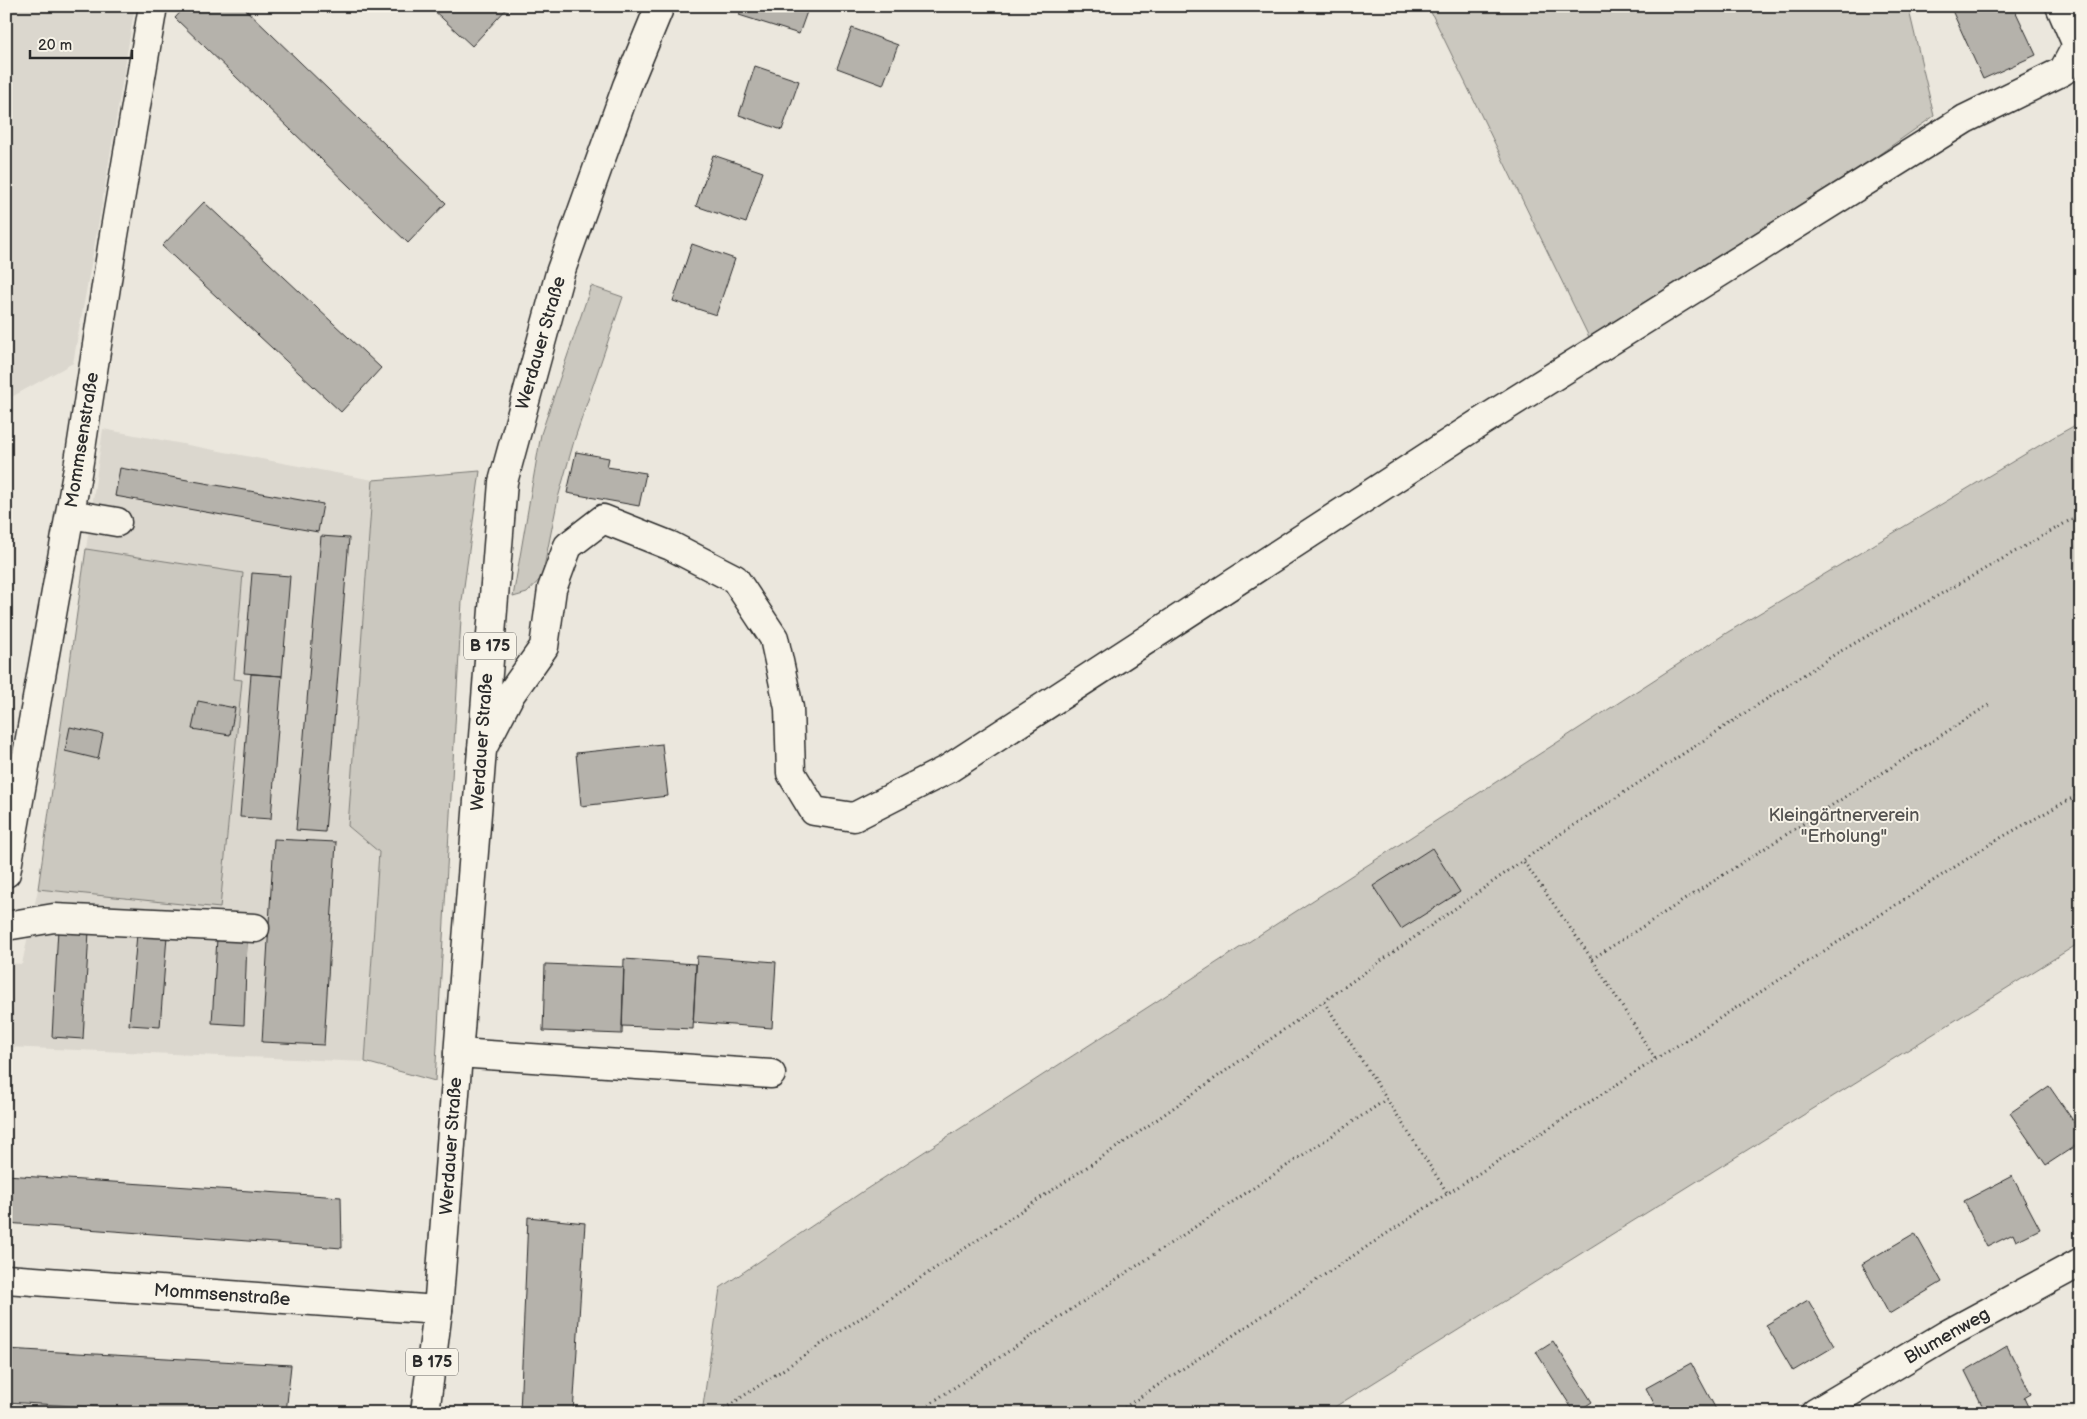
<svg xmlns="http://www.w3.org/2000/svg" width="2087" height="1419" viewBox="0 0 2087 1419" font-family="'Balsamiq Sans',sans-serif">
	<rect width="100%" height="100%" fill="#ebe7dd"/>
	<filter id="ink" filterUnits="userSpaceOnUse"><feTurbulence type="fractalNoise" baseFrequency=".02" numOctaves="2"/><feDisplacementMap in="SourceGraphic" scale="10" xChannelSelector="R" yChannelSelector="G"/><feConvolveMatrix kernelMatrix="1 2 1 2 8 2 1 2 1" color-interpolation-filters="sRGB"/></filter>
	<g filter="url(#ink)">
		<path fill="#dbd7ce" d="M6 6H135L101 210 73 363 6 400Z
			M103 429 373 480 348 826 379 851 365 1062 6 1047V963L22 964 38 889 220 907 242 680 234 679 243 574 86 549Z"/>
		<path fill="#cbc8bf" stroke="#7b7a75" d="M1428 6H1908L1934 116 1874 158 1589 337Z
			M591 286 623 297 574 441 558 498 542 577 527 593 513 597 541 434Z
			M2081 422V942L1325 1413H702L720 1288 862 1192 1728 632 2052 438Z
			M480 471 462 601 435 1081 365 1062 379 852 348 826 373 480Z
			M86 549 243 573 234 679 242 680 220 908 38 889Z"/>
		<path fill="#b5b2ab" stroke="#2b2b2b" d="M186 6H242L446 203 408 243 175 18Z
			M429 6H509L472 46Z
			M742 6H809L799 34 739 15Z
			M1950 6H2013L2036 55 1983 79Z
			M852 28 898 45 883 85 837 68Z
			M755 66 799 81 782 130 739 115Z
			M713 155 763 172 746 223 696 206Z
			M204 202 381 368 341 412 162 246Z
			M692 244 735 259 716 315 673 301Z
			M576 452 609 458 607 467 646 473 639 506 567 493Z
			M120 468 323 504 318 532 115 496Z
			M321 536 349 538 325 832 296 830Z
			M252 573 290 576 282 676 244 673Z
			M251 674 282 676 271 819 240 817Z
			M198 701 235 708 230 735 192 729Z
			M70 727 103 734 98 759 65 751Z
			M662 744 668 796 581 806 576 753Z
			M274 839 336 842 324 1045 262 1042Z
			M1432 848 1460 892 1401 929 1373 886Z
			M58 929 89 931 83 1039 52 1037Z
			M137 934 167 936 160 1027 129 1025Z
			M217 938 247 940 244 1025 212 1023Z
			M697 956 776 962 772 1028 693 1022Z
			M624 959 696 964 693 1029 622 1026Z
			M545 964 624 967 622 1034 543 1031Z
			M2081 1033V1048L2074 1036Z
			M2049 1086 2081 1132V1142L2046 1165 2010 1113Z
			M6 1175 341 1197 342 1248 6 1223Z
			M2012 1176 2040 1229 2016 1241 2013 1234 1987 1247 1964 1201Z
			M528 1217 585 1223 573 1413H520Z
			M1915 1233 1942 1282 1889 1314 1862 1264Z
			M1808 1300 1835 1346 1793 1371 1766 1325Z
			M1553 1341 1592 1402 1575 1413 1536 1352Z
			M2007 1346 2031 1394 2024 1398 2031 1413H1986L1965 1371Z
			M6 1349 291 1365 286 1413H193L6 1402Z
			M1691 1363 1718 1413H1659L1646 1388Z"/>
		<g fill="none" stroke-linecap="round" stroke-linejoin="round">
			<g stroke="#2b2b2b" stroke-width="31">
				<path id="minor" d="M70 514 117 522
					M482 749 510 695 544 647 552 589 568 546 603 519 671 546 735 579 774 638 789 708 791 773 814 811 854 817 948 769 1481 422 1965 119 2063 71 2077 45 2060 6
					M6 873 78 468 113 241 153 6
					M6 926 54 918 255 928
					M458 1053 771 1074
					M6 1279 438 1310
					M1815 1413 1946 1335 2081 1262"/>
			</g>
			<g stroke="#2b2b2b" stroke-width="31">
				<path id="major" d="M425 1413 438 1310 503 482 560 273 627 86 660 6"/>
			</g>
			<path stroke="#2b2b2b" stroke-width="3" stroke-dasharray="1 4" stroke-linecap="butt" d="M1524 862 1592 959 1656 1060
				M1592 959 1990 704
				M1324 1002 1448 1194
				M722 1413 724 1409 1135 1135 1559 835 1834 655 2081 514
				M916 1413 1387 1099
				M1116 1413 1442 1197 1995 841 2081 793"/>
			<use href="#minor" stroke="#f7f3e8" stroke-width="28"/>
			<use href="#major" stroke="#f7f3e8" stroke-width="28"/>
		</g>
	</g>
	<g text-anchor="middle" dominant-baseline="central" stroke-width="4" stroke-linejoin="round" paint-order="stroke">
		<g fill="#f7f3e8" stroke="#686764" stroke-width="1">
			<rect x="464" y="632.5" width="52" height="27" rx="4"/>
			<rect x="406" y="1348.5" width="52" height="27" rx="4"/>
		</g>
		<g font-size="16" font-weight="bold" fill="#2b2b2b">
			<text x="490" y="646">B 175</text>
			<text x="432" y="1362">B 175</text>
		</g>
		<g font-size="18" fill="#2b2b2b" stroke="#f7f3e8">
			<text transform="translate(541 343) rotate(-74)">Werdauer Straße</text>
			<text transform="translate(82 440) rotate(-81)">Mommsenstraße</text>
			<text transform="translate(482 742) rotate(-86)">Werdauer Straße</text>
			<text transform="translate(451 1146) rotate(-86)">Werdauer Straße</text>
			<text transform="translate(222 1295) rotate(4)">Mommsenstraße</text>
			<text transform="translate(1947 1336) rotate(-30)">Blumenweg</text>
		</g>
		<g font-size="18" fill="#535250" stroke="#f7f3e8">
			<text x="1844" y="815">Kleingärtnerverein<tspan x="1844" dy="21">"Erholung"</tspan></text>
		</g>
	</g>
	<rect width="2087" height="1419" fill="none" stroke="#f7f3e8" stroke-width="25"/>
	<rect x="12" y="12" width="2062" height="1394" fill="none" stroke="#2b2b2b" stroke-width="2" filter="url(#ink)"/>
	<path d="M30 50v8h102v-8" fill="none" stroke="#2b2b2b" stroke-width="2.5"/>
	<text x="38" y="50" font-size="15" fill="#2b2b2b" stroke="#f7f3e8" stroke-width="4" paint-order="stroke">20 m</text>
</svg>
